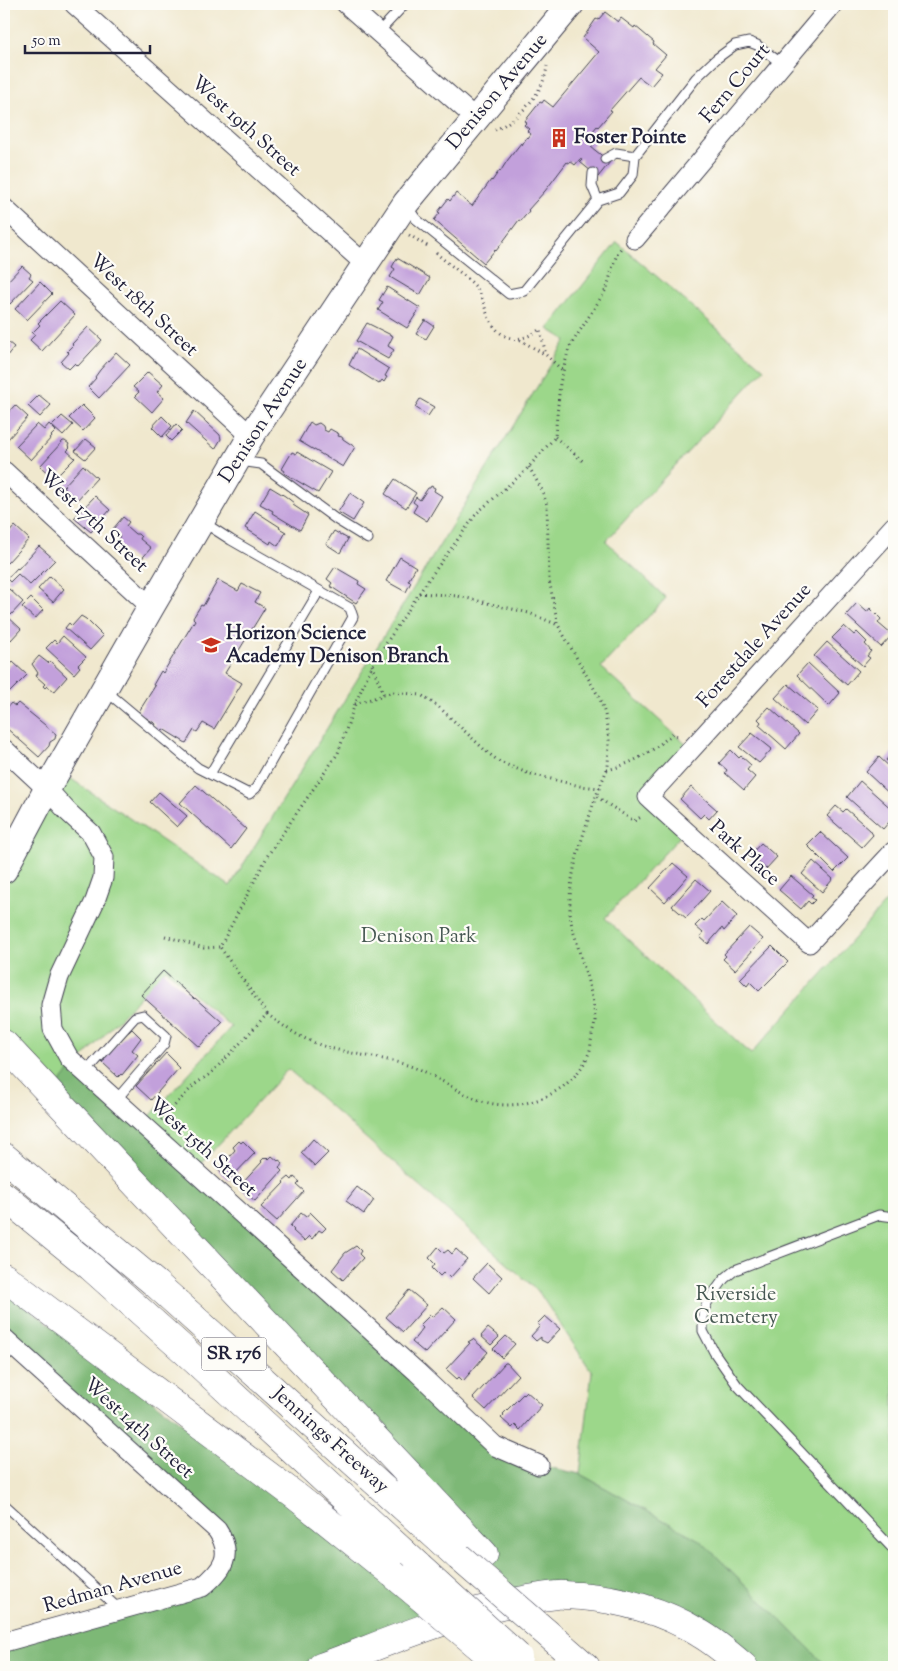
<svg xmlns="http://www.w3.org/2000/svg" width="898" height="1671" viewBox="0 0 898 1671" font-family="'Sorts Mill Goudy',serif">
	<rect width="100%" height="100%" fill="#fdfcf7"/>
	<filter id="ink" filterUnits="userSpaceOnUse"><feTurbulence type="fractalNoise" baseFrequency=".02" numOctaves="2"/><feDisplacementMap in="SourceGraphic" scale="10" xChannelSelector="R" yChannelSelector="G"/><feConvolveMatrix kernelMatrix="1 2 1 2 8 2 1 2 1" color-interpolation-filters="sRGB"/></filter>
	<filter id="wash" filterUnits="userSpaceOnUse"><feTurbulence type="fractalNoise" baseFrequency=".0096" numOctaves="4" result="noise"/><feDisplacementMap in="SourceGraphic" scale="20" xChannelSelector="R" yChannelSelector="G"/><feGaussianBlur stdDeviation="1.12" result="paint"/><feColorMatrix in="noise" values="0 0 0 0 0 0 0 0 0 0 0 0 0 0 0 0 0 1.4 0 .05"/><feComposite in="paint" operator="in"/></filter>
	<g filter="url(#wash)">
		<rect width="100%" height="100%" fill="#f0e8ce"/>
		<path fill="#9cd78a" stroke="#5f7c62" d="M617 242 764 369 606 541 666 598 601 667 691 749 649 797 685 831 605 918 751 1054 894 893V1667H828L701 1541 580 1474 592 1372 538 1291 288 1069 194 1171 142 1125 231 1027 166 969 50 1093 4 1044V870L58 770 230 886 566 340 548 329Z"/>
		<path fill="#7db876" stroke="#506d58" d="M76 1065 495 1446 539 1465 580 1474 701 1541 828 1667H744L698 1632 518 1594 484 1554 50 1093Z
			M4 1290 447 1621 321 1667H4V1642L202 1587 224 1540 4 1338Z"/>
		<g id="blocks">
			<path fill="#c2a0db" d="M605 12 618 22 621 18 634 28 635 26 654 42 653 44 666 55 655 68 662 73 651 86 639 77 610 110 612 111 598 127 597 126 588 137 595 143 591 147 610 162 598 177 580 162 582 160 580 159 575 165 570 161 569 163 567 162 545 191 528 210 529 211 521 221 519 220 496 251 495 250 484 263 434 220 440 213 438 212 448 199 450 201 456 193 472 206 491 180 492 181 499 171 500 172 507 161 521 143 522 145 527 137 528 138 531 134 527 131 529 129 524 125 527 122 525 121 540 102 542 103 544 100 553 107 599 52 583 38 596 19 598 20Z
				M397 258 430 278 420 295 390 277 395 269 392 267Z
				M22 266 31 274 29 277 33 280 10 304 4 298 6 293 4 291V285Z
				M40 282 52 294 27 320 15 309Z
				M387 287 420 308 407 328 378 310 383 302 379 300Z
				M60 301 75 315 42 351 30 340 35 335 32 333 40 325 38 323Z
				M425 320 434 326 426 339 416 334Z
				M367 323 393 336 388 346 394 350 388 359 356 341Z
				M88 327 102 340 78 366 75 363 69 369 61 362 69 353 67 351 73 345 72 344Z
				M8 342 14 347 6 357 4 355V346Z
				M357 349 389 369 385 376 387 377 384 382 382 380 379 384 349 365Z
				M116 352 130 365 99 398 88 387 96 378 95 377 100 370Z
				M148 372 163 385 157 392 164 398 152 412 135 396 139 392 133 387Z
				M39 395 51 405 40 417 28 406Z
				M420 399 434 407 428 416 415 407Z
				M15 405 28 417 7 440 4 437V417Z
				M82 405 95 418 83 431 69 418Z
				M194 411 220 435 221 439 215 449 186 423Z
				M62 416 73 425 63 436 52 426Z
				M162 416 172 426 162 437 152 427Z
				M310 422 314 425 319 423 323 426 324 430 328 432 330 429 339 434 338 436 342 437 343 439 355 447 343 467 299 441Z
				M37 424 44 430 49 424 56 431 51 436 52 437 31 460 16 446Z
				M176 424 182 430 171 441 166 436Z
				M86 439 96 447 85 459 75 451Z
				M63 441H65L69 444 68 446 70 448 67 451 75 458 54 479 40 466Z
				M292 452 296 454 297 452 331 472 318 493 284 473 285 471 282 469Z
				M83 465 97 478 77 500 63 487Z
				M395 479 416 493 406 508 385 494Z
				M431 486 435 488 434 491 442 496 427 521 413 512 417 505 413 502 416 497 420 500 428 488H430Z
				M270 487 285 496 294 503 293 505 308 515 300 530 272 513 273 511 260 504Z
				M350 493 364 503 353 521 338 512Z
				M95 496 110 510 91 532 74 518Z
				M255 511 280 527 279 528 286 532 278 546 271 541 270 544 245 528Z
				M123 517 129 522 126 526 135 534H138L141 537 140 539 151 548 138 563 115 543 120 536 113 529Z
				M15 526 29 539 7 563 4 560 5 557 4 556V538Z
				M334 531 348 539 340 553 326 544Z
				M39 546 55 560 30 585 18 574 10 582 7 579 17 568 18 569Z
				M400 557 416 567 408 581 411 582 406 592 386 581Z
				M335 567 359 581 358 584 366 589 356 603 330 586 332 583 327 579Z
				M50 576 64 589 53 602 38 589Z
				M218 580 238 591 242 584 260 593 255 602 265 608 225 673 242 683 214 729 203 723 197 732 194 730 186 743 163 729 160 734 153 729 156 724 138 713 155 686 153 685 161 671 163 673 195 620 193 618 201 605 203 606Z
				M9 589 23 602 11 615 4 608V595Z
				M31 598 43 610 35 619 22 607Z
				M857 603 867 612 870 608 881 619 878 623 892 635 881 647 846 615Z
				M4 613 21 629 11 640 4 633Z
				M81 616 86 619 103 636 90 650 65 628 69 623 72 626Z
				M844 626 854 635 857 632 867 642 865 644 871 651 867 656 870 658 863 666 832 638Z
				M63 636 86 657 78 665 80 667 74 674 46 648 54 640 57 643Z
				M827 642 859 671 847 685 814 656Z
				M39 656 48 663 50 661 67 677 54 692 47 686 45 688 43 686 45 684 36 676 38 673 32 664Z
				M13 662 27 675 10 692 4 686V671Z
				M808 663 840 693 829 706 797 675Z
				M788 684 818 710 805 725 775 698Z
				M11 703 15 706 18 703 56 734 55 739 50 742 49 746 39 757 4 726V711Z
				M769 707 799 734 786 749 759 725 761 722 758 719Z
				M752 733 772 749 759 763 739 747Z
				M731 750 739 758 741 756 751 765 747 770 755 777 744 790 725 773 727 770 719 763Z
				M894 750V767L886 760Z
				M879 757 894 771V798L866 772Z
				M860 781 894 811V816L883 829 847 797Z
				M196 785 246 829 231 849 180 803Z
				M691 787 717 810 709 819 704 814 700 818 680 799Z
				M159 792 187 816 177 827 150 802Z
				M836 806 843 812 846 809 870 830 873 835 862 847 827 816Z
				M820 832 848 858 834 872 807 845Z
				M761 843 777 857 766 869 750 855Z
				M813 861 833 879 822 892 802 874Z
				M673 863 688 876 665 902 650 888Z
				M791 876 813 895 811 897 815 900 811 904 808 901 801 909 779 890Z
				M696 879 710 891 686 918 672 906Z
				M722 902 737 916 724 931 722 928 708 944 700 937 703 933 695 926 702 919 704 921Z
				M749 927 763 939 735 970 723 959 726 956 724 954Z
				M772 946 788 962 759 991 750 982 747 986 740 979Z
				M163 971 194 999 195 998 222 1022 199 1047 141 995Z
				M132 1029 141 1038 132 1050 138 1055 122 1075 121 1074 118 1077 102 1062 105 1060 103 1059 128 1032H129Z
				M166 1053 176 1063 175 1064 179 1068 151 1100 136 1086Z
				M313 1139 328 1153 315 1166 301 1153Z
				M239 1141 241 1143 243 1141 255 1153 229 1180 218 1170 235 1150 233 1147Z
				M272 1156 278 1161 279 1160 283 1163 279 1168 282 1171 255 1201 239 1187 262 1162 261 1161 264 1158 265 1159 267 1157 269 1159Z
				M289 1177 292 1180 294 1177 300 1182 297 1185 304 1191 277 1221 261 1207 284 1183 283 1182Z
				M357 1187 374 1200 364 1214 346 1201Z
				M310 1212 326 1228 322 1232 319 1230 312 1239 309 1236 304 1241 293 1231 294 1230 290 1226 301 1213 306 1217Z
				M356 1246 361 1251 359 1254 363 1258 343 1280 332 1270 345 1253Z
				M438 1247 444 1253 448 1250 452 1254 456 1249 467 1259 450 1278 444 1272 440 1276 432 1268 435 1264 429 1258Z
				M487 1263 502 1277 489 1293 473 1278Z
				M409 1290 427 1305 403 1332 386 1317Z
				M443 1307 456 1319 425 1353 412 1342 423 1328 420 1325 430 1315 432 1317Z
				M545 1316 560 1329 547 1343 541 1340V1337L536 1341 531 1336 540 1326 537 1324Z
				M488 1328 499 1337 491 1345 481 1336Z
				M506 1336 515 1344 502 1358 493 1349Z
				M473 1339 488 1352 463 1381 459 1377 457 1379 446 1369 470 1343 468 1342Z
				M505 1363H507L518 1375 486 1410 473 1398Z
				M526 1391 542 1405 520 1430 515 1425 512 1428 501 1418 504 1415 503 1414Z"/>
		</g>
	</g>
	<g filter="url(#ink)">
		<use href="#blocks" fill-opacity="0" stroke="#414051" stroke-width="1"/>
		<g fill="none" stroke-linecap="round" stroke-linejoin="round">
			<g stroke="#414051" stroke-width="11">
				<path id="service" d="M378 33 405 4
					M605 159 616 153 635 156
					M593 173 592 186 598 200
					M407 206 416 219 509 294 524 291 598 200 619 193 633 175 635 156 696 78 716 59 735 45 749 42 757 45 782 64
					M240 461 261 464 337 520 368 539
					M106 691 198 768 249 794 256 788 353 617 350 608 231 540 203 522
					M210 774 319 591
					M85 1073 135 1017 143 1015 166 1036 164 1044 116 1100
					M894 1217 879 1215 735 1270 724 1279 708 1301 703 1313V1331L714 1352 737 1385 894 1550
					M4 1504 120 1610"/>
			</g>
			<g stroke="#414051" stroke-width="21">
				<path id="minor" d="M74 4 365 264
					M346 4 476 119
					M4 208 251 436
					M635 239 833 4
					M4 471 151 607
					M894 526 648 797 809 943 894 851
					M4 749 47 789 68 812 91 833 104 857 103 878 95 901 59 977 51 1005 53 1029 69 1058 417 1372 495 1446 539 1465
					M4 1338 217 1530C234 1555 223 1570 202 1587L4 1642"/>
			</g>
			<g stroke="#414051" stroke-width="28">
				<path id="secondary" d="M4 870 47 789 151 607 251 436 406 203 571 4"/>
			</g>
			<g stroke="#414051" stroke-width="29">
				<path id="motorway" d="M4 1044 484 1554
					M4 1157 156 1284 459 1557
					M4 1196 91 1267 185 1351 419 1567
					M4 1277 297 1497 393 1574
					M563 1647 586 1667
					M321 1667C397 1639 475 1604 557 1595 564 1594 572 1596 580 1596 620 1599 664 1611 699 1633 715 1642 730 1655 744 1667"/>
			</g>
			<path stroke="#414051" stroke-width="3" stroke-dasharray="1 4" stroke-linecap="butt" d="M495 130C519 119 544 93 547 66
				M409 235 429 247
				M436 253C448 264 464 274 475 286 483 295 484 308 489 318 501 342 520 344 540 329L546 355 563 371
				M520 340 546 355
				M555 437 585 463
				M529 467 542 490 547 505 549 580 558 625 600 699 605 714 609 740 608 767 596 796 606 803 634 821 641 817
				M419 593 458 596 529 613 558 625
				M372 665 384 695
				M355 704 393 692 421 695 439 707 488 753 500 762 527 773 580 786 600 788
				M607 770C632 764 654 751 673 733L678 737
				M165 936 204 948 220 947
				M267 1014C282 1025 297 1036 315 1043 349 1056 387 1056 421 1070 443 1080 464 1097 489 1103 528 1112 577 1090 590 1050 591 1045 591 1040 592 1035 593 1030 595 1025 595 1020 594 995 583 967 577 943 575 936 572 928 571 921 565 880 584 834 596 796
				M161 1120 194 1085 210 1074 233 1051 267 1014 220 947 268 855 338 753 355 704 370 670 381 651 426 583 477 513 525 471 555 437 560 383 569 348 607 288 614 262 618 252 622 247"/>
			<use href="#service" stroke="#fff" stroke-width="9"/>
			<use href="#minor" stroke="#fff" stroke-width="19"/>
			<use href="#secondary" stroke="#fff" stroke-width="26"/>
			<use href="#motorway" stroke="#fff" stroke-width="28"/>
			<g stroke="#414051" stroke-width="29" stroke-linecap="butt">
				<path id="motorway-bridge" d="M459 1557 563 1647
					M419 1567 518 1657
					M393 1574 498 1662"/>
			</g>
			<use href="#motorway-bridge" stroke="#fff" stroke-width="28"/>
		</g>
	</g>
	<defs>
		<g id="building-bare" transform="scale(1.5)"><path d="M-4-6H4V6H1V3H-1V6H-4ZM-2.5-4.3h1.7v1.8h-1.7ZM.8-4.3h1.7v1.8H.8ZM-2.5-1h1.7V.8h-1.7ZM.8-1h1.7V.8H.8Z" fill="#c8321e" stroke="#fdfcf7" stroke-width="2.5" paint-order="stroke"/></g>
		<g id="school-bare" transform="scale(1.5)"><path d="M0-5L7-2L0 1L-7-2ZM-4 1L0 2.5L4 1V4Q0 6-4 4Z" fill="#c8321e" stroke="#fdfcf7" stroke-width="2.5" paint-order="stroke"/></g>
	</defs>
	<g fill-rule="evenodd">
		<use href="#building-bare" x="559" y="138"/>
		<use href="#school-bare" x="211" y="645"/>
	</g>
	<g text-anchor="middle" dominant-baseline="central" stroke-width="4.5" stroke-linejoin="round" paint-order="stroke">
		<rect fill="#fdfcf7" stroke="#646373" stroke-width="1" x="201.5" y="1337.5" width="65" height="33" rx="4"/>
		<g font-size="19" font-weight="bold" fill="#22223b">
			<text x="234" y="1354">SR 176</text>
		</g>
		<g font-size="20" fill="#22223b" stroke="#fdfcf7">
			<text transform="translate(736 84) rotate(-50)">Fern Court</text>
			<text transform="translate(498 92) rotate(-50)">Denison Avenue</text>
			<text transform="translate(245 127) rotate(42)">West 19th Street</text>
			<text transform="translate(143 306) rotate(43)">West 18th Street</text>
			<text transform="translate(264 421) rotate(-57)">Denison Avenue</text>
			<text transform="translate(93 522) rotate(43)">West 17th Street</text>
			<text transform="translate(755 646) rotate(-48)">Forestdale Avenue</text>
			<text transform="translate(744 854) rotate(42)">Park Place</text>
			<text transform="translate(202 1148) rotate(42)">West 15th Street</text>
			<text transform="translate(138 1429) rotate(42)">West 14th Street</text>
			<text transform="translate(330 1441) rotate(42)">Jennings Freeway</text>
			<text transform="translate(113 1588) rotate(-16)">Redman Avenue</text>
		</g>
		<g font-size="20" font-weight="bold" fill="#22223b" stroke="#fdfcf7" text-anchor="start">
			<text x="574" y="138">Foster Pointe</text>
			<text x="226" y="634">Horizon Science<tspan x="226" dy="23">Academy Denison Branch</tspan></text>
		</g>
		<g font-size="20" fill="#475853" stroke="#fdfcf7">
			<text x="419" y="937">Denison Park</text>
			<text x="736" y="1295">Riverside<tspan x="736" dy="23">Cemetery</tspan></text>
		</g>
	</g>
	<rect width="898" height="1671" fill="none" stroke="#fdfcf7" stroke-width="20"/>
	<path d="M25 45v8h125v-8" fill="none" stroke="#22223b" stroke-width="2.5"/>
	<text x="32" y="45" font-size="15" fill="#22223b" stroke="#fdfcf7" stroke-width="4" paint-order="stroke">50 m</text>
</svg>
